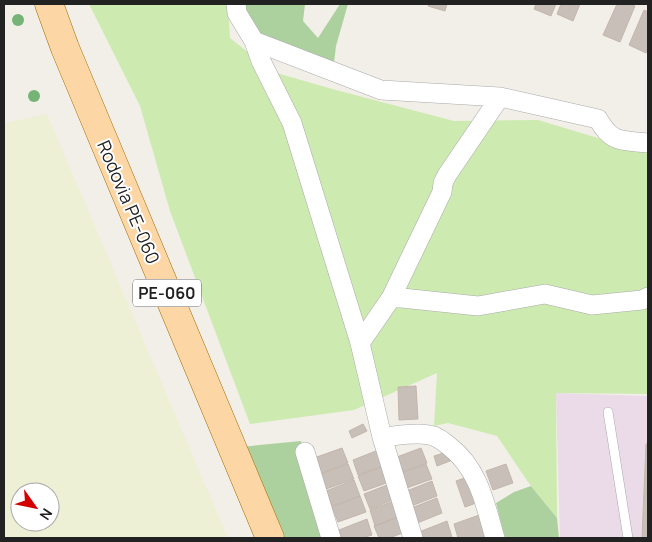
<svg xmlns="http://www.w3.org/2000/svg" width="652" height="542" viewBox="0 0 652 542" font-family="Manrope,sans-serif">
	<rect width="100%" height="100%" fill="#f2efe9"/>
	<path fill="#ebdbe8" d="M556 393 648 396V538H560Z"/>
	<path fill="#eef0d5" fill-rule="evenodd" d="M47 114 228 538H4V123ZM20 492H50V522H20Z"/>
	<path fill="#cdebb0" d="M89 4H228L230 38 273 72 336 90 454 121 538 120 648 153V394L556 393 557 518 528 482 497 436 448 423 434 426 437 373 354 410 250 424 170 211 140 106Z"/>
	<path fill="#add19e" d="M242 4H305L303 21 318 38 340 4H348L336 46 333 72 258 32Z
		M301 441 315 496 331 538H278L240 447Z
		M531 486 557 518 559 538H505L496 503 514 492Z"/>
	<path fill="#c7bfb8" stroke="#c4b6ab" d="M429 4H447L445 11 428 6Z
		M536 4H556L551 16 534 9Z
		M561 4H580L573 21 557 14Z
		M617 4H629L635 6 620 42 603 35Z
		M644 10 648 12V47L646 53 629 45Z
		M416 386 418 419 399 420 398 387Z
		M363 424 367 431 352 438 349 431Z
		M646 444H648V538H642Z
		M342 448 348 463 320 474 314 458Z
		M421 448 427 463 399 473 394 458Z
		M381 449 386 465 358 475 353 460Z
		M447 452 450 461 437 466 434 456Z
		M348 464 354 479 326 489 320 474Z
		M426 464 432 479 404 489 399 474Z
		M506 464 513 483 493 490 486 471Z
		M386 465 392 481 364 491 358 476Z
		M470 476 479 502 465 507 456 481Z
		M354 480 360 496 332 506 326 491Z
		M432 481 437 496 409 507 404 492Z
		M392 483 398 498 370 509 364 494Z
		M360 496 366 512 338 522 332 507Z
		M437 498 442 513 415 524 409 509Z
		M397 500 403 515 375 526 370 510Z
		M482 514 489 538H458L454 524Z
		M402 516 408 531 389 538H379L374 526Z
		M367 519 372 535 362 538H342L339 530Z
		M447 521 452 537 448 538H421L419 532Z"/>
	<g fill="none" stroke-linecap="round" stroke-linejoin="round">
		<g stroke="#a9a9a9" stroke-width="10">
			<path id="service" d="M608 412 628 538"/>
		</g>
		<g stroke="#a9a9a9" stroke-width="20">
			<path id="minor" d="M236 4 237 13 254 41 261 61 292 123 360 343 382 437 413 538
				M254 41 381 90 500 97 598 119C612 144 622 140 648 143
				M391 298H402L478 306 545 294 592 305 642 300 648 297
				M360 343 391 298 442 192 443 183 447 175 500 97
				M382 437C397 436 414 432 429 435 437 436 443 441 449 446 479 469 485 504 495 538
				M305 452 331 538"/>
		</g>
		<g stroke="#a06b00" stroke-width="29">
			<path id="primary" d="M49 4 65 48 270 538"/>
		</g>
		<use href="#service" stroke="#fff" stroke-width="9"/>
		<use href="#minor" stroke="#fff" stroke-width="19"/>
		<use href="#primary" stroke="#fcd6a4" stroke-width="28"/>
	</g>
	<g fill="#74b475">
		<circle cx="18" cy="20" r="6"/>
		<circle cx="34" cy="96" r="6"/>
	</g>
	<g text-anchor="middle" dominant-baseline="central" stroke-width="4" stroke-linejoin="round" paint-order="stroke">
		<rect fill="#fff" stroke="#646464" stroke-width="1" x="133" y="279.5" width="68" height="27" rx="4"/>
		<g font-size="16" font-weight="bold" fill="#222">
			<text x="167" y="293">PE-060</text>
		</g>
		<g font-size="18" fill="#222" stroke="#fff">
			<text transform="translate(129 202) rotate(67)">Rodovia PE-060</text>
		</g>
	</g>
	<rect width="652" height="542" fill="none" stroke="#222222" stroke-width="10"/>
	<g transform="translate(35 507) rotate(123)"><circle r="24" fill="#ffffff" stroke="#a7a7a7"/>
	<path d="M0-4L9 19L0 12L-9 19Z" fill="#d40000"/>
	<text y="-8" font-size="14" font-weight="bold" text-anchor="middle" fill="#222222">N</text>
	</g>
</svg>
